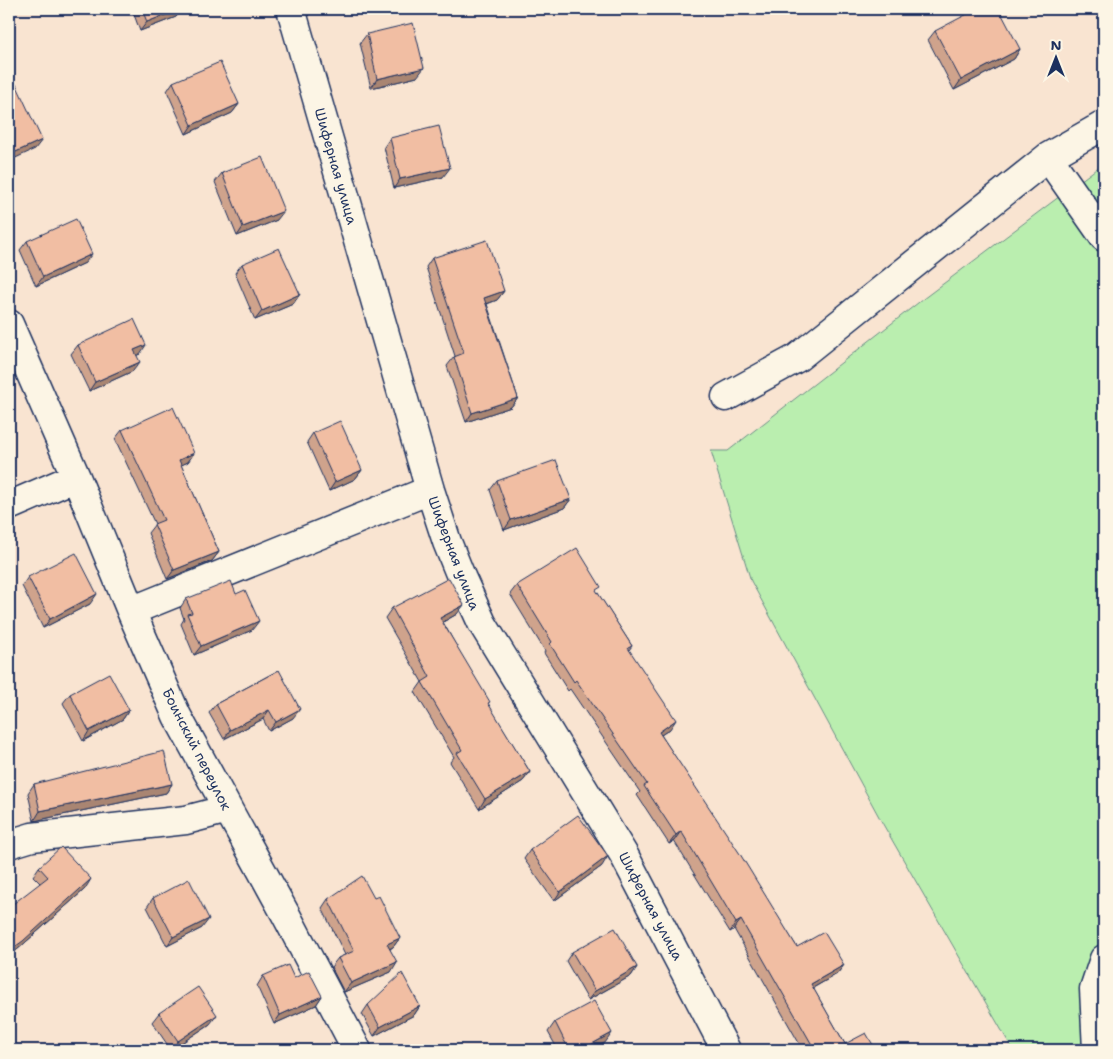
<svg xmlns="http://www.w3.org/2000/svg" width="1113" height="1059" viewBox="0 0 1113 1059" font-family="'Shantell Sans',sans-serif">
	<rect width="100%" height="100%" fill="#f9e4d1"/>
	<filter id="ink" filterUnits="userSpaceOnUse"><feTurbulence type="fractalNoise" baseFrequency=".02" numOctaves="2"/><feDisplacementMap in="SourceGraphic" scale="10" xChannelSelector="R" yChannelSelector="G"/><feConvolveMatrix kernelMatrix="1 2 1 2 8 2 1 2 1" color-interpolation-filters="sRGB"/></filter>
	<g filter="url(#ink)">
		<path fill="#baeeaf" stroke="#6a8e86" d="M1104 163V1050H1013L884 826 751 581 711 451H728L923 299Z"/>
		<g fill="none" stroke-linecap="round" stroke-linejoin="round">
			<g stroke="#1b2f5e" stroke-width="31">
				<path id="minor" d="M291 9 430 490 447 542 462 579 482 623 624 855 726 1050
					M1048 157 1104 237
					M9 324 76 477
					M726 397 797 358 1048 157 1104 125
					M9 506 76 477 131 611 177 716 286 915 357 1050
					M131 611 430 490
					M9 844 32 837 186 820 228 809
					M1097 1050 1094 989 1104 959"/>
			</g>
			<use href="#minor" stroke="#fcf5e5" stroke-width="28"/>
		</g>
		<path fill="#cfa38c" stroke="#1b2f5e" d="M132 9H182L176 17 140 31Z
			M935 31 1020 49 1014 59 954 90 928 40Z
			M367 34 417 77 371 88 360 43Z
			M173 82 239 104 232 113 186 134 167 91Z
			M390 138 443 177 394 188 384 147Z
			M222 173 277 220 237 236 215 182Z
			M27 241 85 263 36 286 20 250Z
			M432 258 504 291 497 300 487 304 518 398 511 407 466 422 447 366 454 357 455 356 426 267Z
			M242 264 300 294 293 304 255 320 235 273Z
			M78 345 140 354 137 355 133 371 89 391 71 354Z
			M122 430 194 453 188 462 181 465 219 552 212 561 167 579 148 533 155 524 115 439Z
			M313 433 362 470 355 479 329 491 307 442Z
			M497 481 571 499 564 508 504 530 490 490Z
			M28 577 90 604 43 628 22 586Z
			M517 585 597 592 632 646 629 650 670 729 661 735 797 947 844 965 837 974 813 988 845 1044 876 1050H803L734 929 730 932 674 841 669 844 637 795 640 792 570 689 568 691 544 653 545 651 510 594Z
			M186 599 252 630 194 655 181 624 184 619 180 608Z
			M392 608 457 614 443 622 488 704 530 772 523 781 479 809 450 762 454 757 415 692 422 682 385 618Z
			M279 670 293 718 269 731 263 719 224 739 209 713 216 704Z
			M70 694 129 710 123 719 83 741 63 703Z
			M34 784H172L166 793 34 821 28 793Z
			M530 850 602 866 554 901 524 859Z
			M39 867 85 889 17 950 40 883 33 876Z
			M153 898 202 928 167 946 147 907Z
			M374 898 400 938 393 947 390 949 391 972 344 992 331 967 338 958 345 955 322 908 328 899Z
			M572 952 637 967 631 976 588 1000 566 961Z
			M263 976 294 978 322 996 316 1005 274 1024 257 986Z
			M368 1005 420 1006 414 1015 374 1036 362 1014Z
			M159 1013 210 1024 171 1050 152 1022Z
			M555 1022 605 1043 591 1050H558L548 1032Z"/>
		<path fill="#a98572" stroke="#1b2f5e" d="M180 9H182L176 17 140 31 147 22Z
			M1020 49 1014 59 954 90 961 80Z
			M424 68 417 77 371 88 377 79Z
			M239 104 232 113 186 134 192 125Z
			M42 140 35 149 9 161V155Z
			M450 168 443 177 394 188 400 179Z
			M284 211 277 220 237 236 243 227Z
			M92 254 85 263 36 286 43 277Z
			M504 291 497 300 478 307 484 298Z
			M300 294 293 304 255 320 262 311Z
			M146 345 140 354 128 359 134 350Z
			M140 362 133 371 89 391 95 382Z
			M518 398 511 407 466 422 472 413Z
			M194 453 188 462 173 469 179 460Z
			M362 470 355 479 329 491 335 482Z
			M571 499 564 508 504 530 511 520Z
			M219 552 212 561 167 579 174 570Z
			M97 594 90 604 43 628 50 619Z
			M464 605 457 614 434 627 440 618Z
			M259 621 252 630 194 655 201 646Z
			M300 709 293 718 269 731 276 722Z
			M129 710 123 719 83 741 89 731Z
			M269 710 263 719 224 739 230 730Z
			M676 720 670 729 652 741 659 732Z
			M530 772 523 781 479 809 485 799Z
			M172 784 166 793 34 821 40 811Z
			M681 831 674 841 669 844 676 835Z
			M608 856 602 866 554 901 560 892Z
			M91 879 85 889 17 950 9 955V951Z
			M209 919 202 928 167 946 173 937Z
			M741 920 734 929 730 932 736 923Z
			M400 938 393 947 381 953 387 944Z
			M397 962 391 972 344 992 351 983Z
			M844 965 837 974 804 993 811 984Z
			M637 967 631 976 588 1000 595 991Z
			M322 996 316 1005 274 1024 280 1015Z
			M420 1006 414 1015 374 1036 380 1027Z
			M217 1015 210 1024 171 1050 178 1041Z
			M612 1033 605 1043 591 1050H581Z"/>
		<path fill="#f1bea3" stroke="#1b2f5e" d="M142 9H180L147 22Z
			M977 9H999L1020 49 961 80 935 31Z
			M413 23 424 68 377 79 367 34Z
			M220 62 239 104 192 125 173 82Z
			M16 84 42 140 9 155V87Z
			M439 126 450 168 400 179 390 138Z
			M262 157 284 211 243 227 222 173Z
			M76 219 92 254 43 277 27 241Z
			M487 240 504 291 484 298 518 398 472 413 454 357 464 353 432 258Z
			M279 248 300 294 262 311 242 264Z
			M134 319 146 345 134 350 140 362 95 382 78 345Z
			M173 407 194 453 179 460 219 552 174 570 154 524 164 520 122 430Z
			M340 421 362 470 335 482 313 433Z
			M556 460 571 499 511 520 497 481Z
			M577 548 601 587 596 590 632 646 628 648 676 720 659 732 740 854 797 947 824 932 844 965 811 984 845 1044 866 1033 876 1050H815L741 920 736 923 681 831 676 835 644 786 647 784 576 680 574 682 550 644 552 642 517 585Z
			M76 553 97 594 50 619 28 577Z
			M449 578 464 605 440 618 490 702 488 703 530 772 485 799 457 753 462 750 422 682 430 677 392 608Z
			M231 581 236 594 245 590 259 621 201 646 187 614 192 613 186 599Z
			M279 670 300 709 276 722 269 710 230 730 216 704Z
			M109 673 129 710 89 731 70 694Z
			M164 751 172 784 40 811 34 784Z
			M578 815 608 856 560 892 530 850Z
			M61 847 91 879 23 941 9 951V907L48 877 39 867Z
			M362 876 374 898 379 896 400 938 387 944 397 962 351 983 338 958 354 951 328 899Z
			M189 879 209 919 173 937 153 898Z
			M615 928 637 967 595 991 572 952Z
			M288 965 294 978 309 971 322 996 280 1015 263 976Z
			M402 973 420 1006 380 1027 368 1005Z
			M198 987 217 1015 178 1041 159 1013Z
			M594 1001 612 1033 581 1050H569L555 1022Z"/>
	</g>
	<g text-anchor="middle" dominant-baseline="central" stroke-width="4" stroke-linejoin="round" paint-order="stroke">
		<g font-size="14" fill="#1b2f5e" stroke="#fcf5e5">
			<text transform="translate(336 166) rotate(74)">Шиферная улица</text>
			<text transform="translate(454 553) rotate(69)">Шиферная улица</text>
			<text transform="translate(197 749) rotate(63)">Боинский переулок</text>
			<text transform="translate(651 906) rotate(62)">Шиферная улица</text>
		</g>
	</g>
	<rect width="1113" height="1059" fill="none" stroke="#fcf5e5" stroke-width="30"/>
	<rect x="15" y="15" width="1083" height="1029" fill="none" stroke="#1b2f5e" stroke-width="2" filter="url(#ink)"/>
	<g transform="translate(1056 58)" stroke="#fcf5e5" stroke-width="4" paint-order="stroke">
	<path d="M0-4L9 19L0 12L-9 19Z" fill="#1b2f5e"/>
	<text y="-8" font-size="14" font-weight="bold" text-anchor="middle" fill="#1b2f5e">N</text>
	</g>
</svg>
